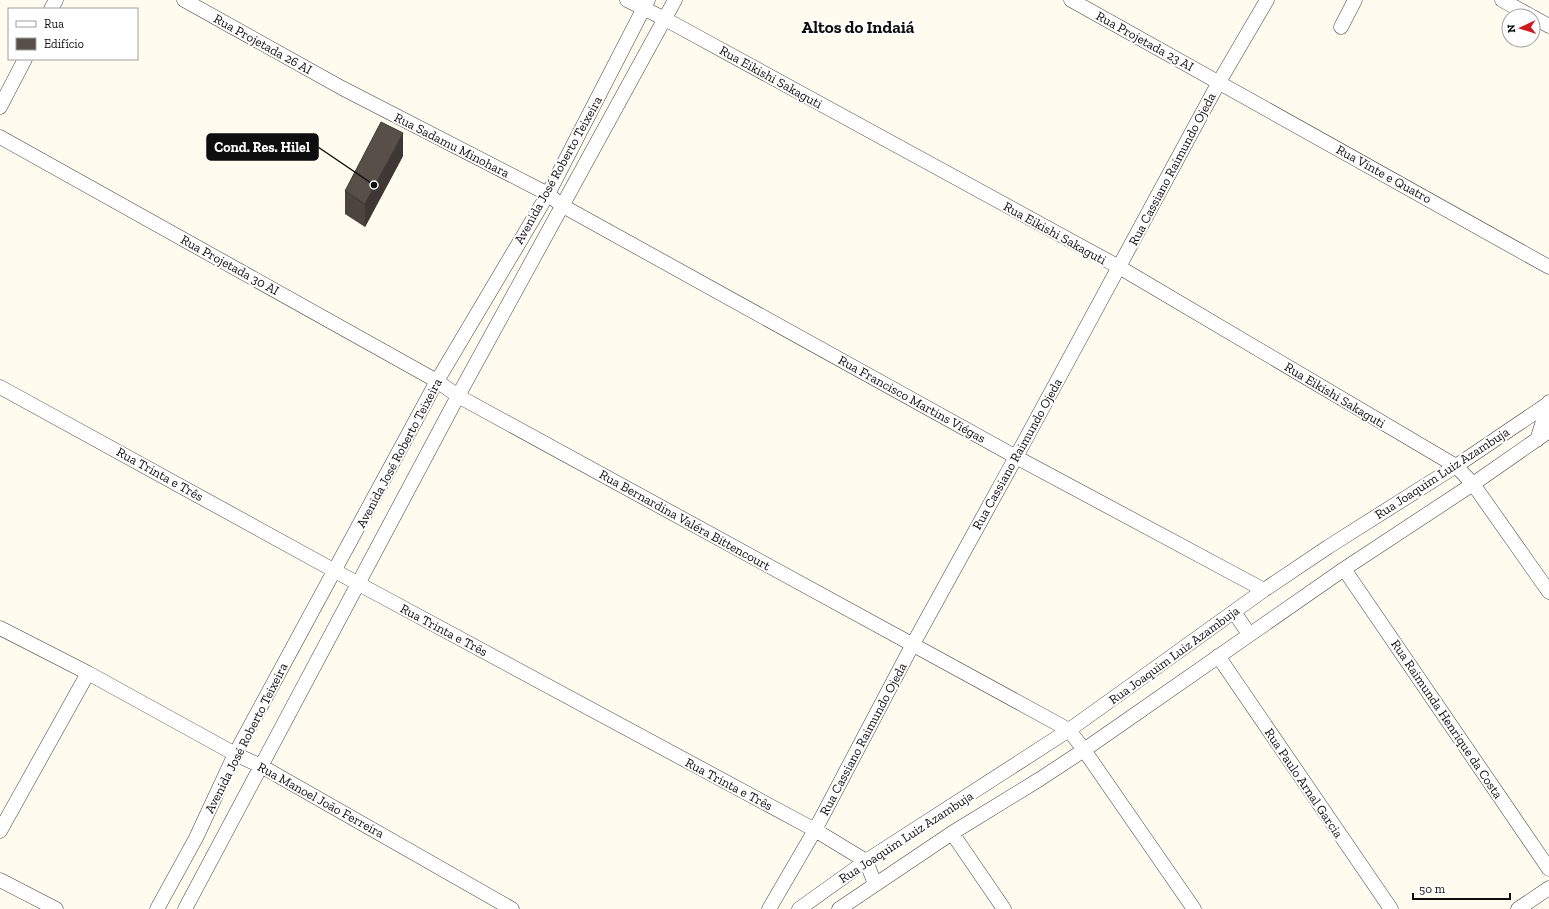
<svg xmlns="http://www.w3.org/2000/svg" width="1549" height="909" viewBox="0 0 1549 909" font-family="'Zilla Slab',serif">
	<rect width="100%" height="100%" fill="#fffcef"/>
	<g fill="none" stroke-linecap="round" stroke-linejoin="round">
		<g stroke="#414141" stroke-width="15">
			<path id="minor" d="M184 0 342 88 548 194 561 205 1016 457 1264 590
				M627 0 665 19 1119 267 1456 466 1473 484 1549 592
				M1071 0 1549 267
				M1502 0 1531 16
				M51 9 56 0
				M1533 17 1549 26
				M1341 27 1355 0
				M0 107 25 59
				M0 137 437 381 458 396 1069 730 1084 750 1194 909
				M0 387 357 583 815 830 866 861 875 884
				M1537 440 1549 402
				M1344 569 1549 869
				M1234 612 1249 634
				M0 628 88 673 235 754 261 766 512 909
				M1218 656 1391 909
				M0 831 88 673
				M952 833 1004 909
				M0 880 56 909
				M157 909 196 838 235 754 437 381 548 194 648 0
				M185 909 458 396 675 0
				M769 909 815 830 913 644 1016 457 1219 82 1267 0
				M799 909 866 861 1069 730 1264 590 1328 547 1456 466 1549 403
				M839 909 952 833 1040 779 1084 750 1344 569 1473 484 1549 431
				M1518 909 1549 888"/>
		</g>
		<use href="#minor" stroke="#fff" stroke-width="14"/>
	</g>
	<path fill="#4c443f" d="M403 156 365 227 345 214V191Z"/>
	<path fill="#3e3733" d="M403 133V156L365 227V204Z"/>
	<path fill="#584f49" stroke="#3e3733" d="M381 122 403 133 365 204 345 191Z"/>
	<g text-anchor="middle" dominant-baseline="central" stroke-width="4" stroke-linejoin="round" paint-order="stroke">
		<g font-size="13" fill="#0e0e0e" stroke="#fff">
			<text transform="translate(1145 41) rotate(29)">Rua Projetada 23 AI</text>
			<text transform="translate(263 44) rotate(29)">Rua Projetada 26 AI</text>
			<text transform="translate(771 77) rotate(29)">Rua Eikishi Sakaguti</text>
			<text transform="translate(452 145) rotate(27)">Rua Sadamu Minohara</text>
			<text transform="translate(1172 169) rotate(-62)">Rua Cassiano Raimundo Ojeda</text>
			<text transform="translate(558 170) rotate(-61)">Avenida José Roberto Teixeira</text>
			<text transform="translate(1384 174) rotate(29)">Rua Vinte e Quatro</text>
			<text transform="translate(1055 233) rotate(29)">Rua Eikishi Sakaguti</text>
			<text transform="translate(230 265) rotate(29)">Rua Projetada 30 AI</text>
			<text transform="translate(1335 395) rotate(31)">Rua Eikishi Sakaguti</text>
			<text transform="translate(912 399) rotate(29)">Rua Francisco Martins Viégas</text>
			<text transform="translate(399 453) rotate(-62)">Avenida José Roberto Teixeira</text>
			<text transform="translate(1017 454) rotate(-61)">Rua Cassiano Raimundo Ojeda</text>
			<text transform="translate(1442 473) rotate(-33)">Rua Joaquim Luiz Azambuja</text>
			<text transform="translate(160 474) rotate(29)">Rua Trinta e Três</text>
			<text transform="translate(685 520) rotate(29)">Rua Bernardina Valéra Bittencourt</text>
			<text transform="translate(444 630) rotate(28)">Rua Trinta e Três</text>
			<text transform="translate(1174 655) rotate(-36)">Rua Joaquim Luiz Azambuja</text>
			<text transform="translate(1447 719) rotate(56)">Rua Raimunda Henrique da Costa</text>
			<text transform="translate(246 738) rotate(-63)">Avenida José Roberto Teixeira</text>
			<text transform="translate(863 739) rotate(-62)">Rua Cassiano Raimundo Ojeda</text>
			<text transform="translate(1304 783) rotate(56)">Rua Paulo Arnal Garcia</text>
			<text transform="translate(729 784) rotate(28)">Rua Trinta e Três</text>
			<text transform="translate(321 800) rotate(29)">Rua Manoel João Ferreira</text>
			<text transform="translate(906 837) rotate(-33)">Rua Joaquim Luiz Azambuja</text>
		</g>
		<g font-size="17" font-weight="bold" fill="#0e0e0e" stroke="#fff">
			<text x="858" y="27">Altos do Indaiá</text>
		</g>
	</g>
	<path fill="none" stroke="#0e0e0e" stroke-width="1.5" d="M374 185L318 147"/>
	<circle fill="#0e0e0e" stroke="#fff" stroke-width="1.5" cx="374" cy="185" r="4"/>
	<rect fill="#0e0e0e" stroke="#0e0e0e" stroke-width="1.5" x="207" y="134" width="111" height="26" rx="4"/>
	<g font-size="14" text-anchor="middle" font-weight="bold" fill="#fff">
		<text x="262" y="152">Cond. Res. Hilel</text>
	</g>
	<rect x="8" y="8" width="130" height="52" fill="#ffffff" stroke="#9f9f9f"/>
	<rect x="16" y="21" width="20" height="6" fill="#ffffff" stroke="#9f9f9f"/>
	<text x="44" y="28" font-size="12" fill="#0e0e0e">Rua</text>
	<rect x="16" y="38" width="20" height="12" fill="#584f49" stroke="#9f9f9f"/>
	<text x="44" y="48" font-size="12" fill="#0e0e0e">Edifício</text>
	<g transform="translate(1521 28) rotate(266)"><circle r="19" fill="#ffffff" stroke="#9f9f9f"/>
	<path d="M0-3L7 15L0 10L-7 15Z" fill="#cd181e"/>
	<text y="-6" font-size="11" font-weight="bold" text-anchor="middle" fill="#0e0e0e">N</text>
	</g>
	<path d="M1413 893v6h97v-6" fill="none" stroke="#0e0e0e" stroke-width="2"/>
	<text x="1419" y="893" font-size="12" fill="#0e0e0e" stroke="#ffffff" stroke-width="3" paint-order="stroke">50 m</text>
</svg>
